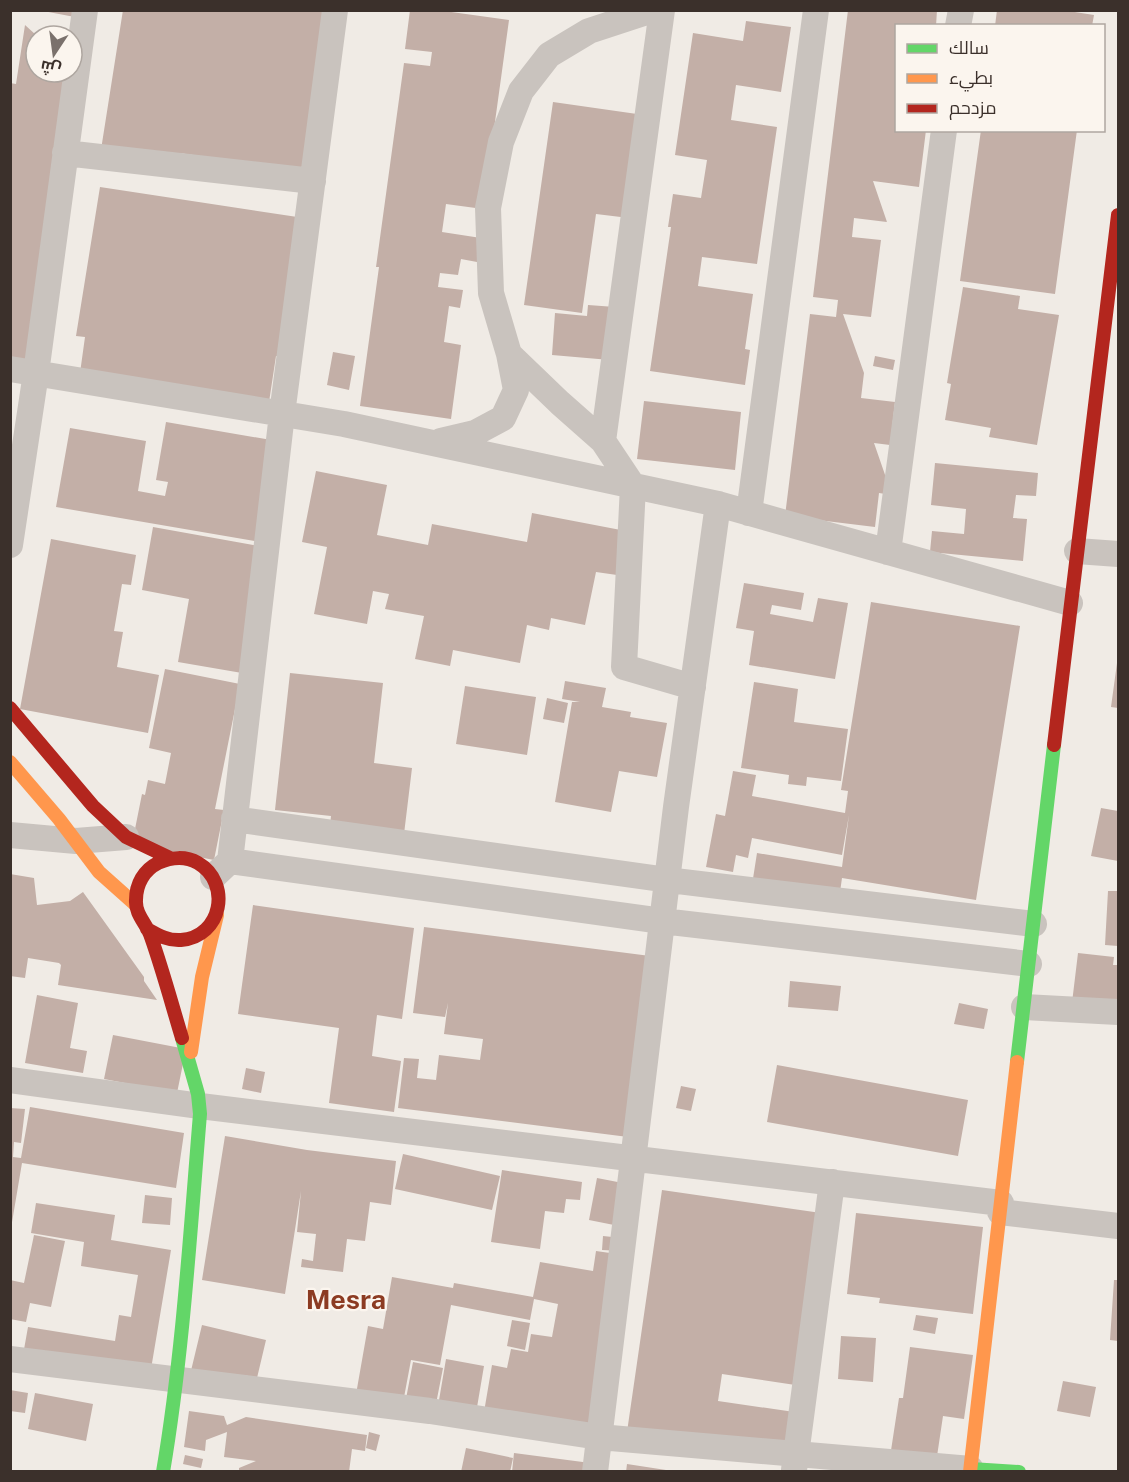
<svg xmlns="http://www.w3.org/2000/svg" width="1129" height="1482" viewBox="0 0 1129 1482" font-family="'Public Sans',Cairo,sans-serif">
	<rect width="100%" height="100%" fill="#f0ebe5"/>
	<path fill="#c3afa7" d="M38 10H81L80 18Z
		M123 10H332L306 181 242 162 179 153 177 168 100 156Z
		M410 10H437L509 20 483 209 446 204 442 232 481 238 477 262 461 259 458 275 440 273 438 287 463 290 460 308 449 306 444 342 461 345 451 419 360 406 379 267H376L404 63 430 66 432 52 405 49Z
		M848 10H937L936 26H896V130H926L919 187 873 181 887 222 854 218 852 237 881 240 871 317 843 314 864 373 861 398 895 402 890 445 874 443 892 495 879 493 875 527 785 516 810 314 836 317 838 300 813 297Z
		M997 10H1062L1094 15 1092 26H995Z
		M746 21 791 27 781 92 736 85 731 120 777 127 757 264 702 257 698 286 753 294 745 349 750 350 745 385 650 371 671 227H668L673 194 701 198 707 160 675 155 693 33 743 41Z
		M25 25 36 35V72H72L31 364 10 361V83L16 84Z
		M553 102 644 115 629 218 596 214 582 313 524 305Z
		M981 130H1077L1055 294 960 281Z
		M100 187 304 218 282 357 276 356 269 402 80 373 85 337 76 336Z
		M963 287 1020 296 1018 309 1059 315 1037 445 989 437 991 428 945 420 951 384 947 383Z
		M588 305 615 307 610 360 552 355 555 313 587 316Z
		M333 352 355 356 349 390 327 385Z
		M875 356 895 360 893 370 873 366Z
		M644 401 741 412 735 470 637 459Z
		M166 422 277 441 260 542 56 507 70 428 146 441 138 491 165 496 168 482 156 480Z
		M935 463 1038 473 1036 496 1016 495 1013 518 1027 519 1023 561 930 552 932 531 964 534 966 509 931 505Z
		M316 471 387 485 377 535 428 545 432 524 527 542 532 513 626 531 617 575 596 572 585 625 551 618 549 630 527 625 520 663 453 650 450 666 415 659 424 616 385 609 389 594 373 591 367 624 314 614 327 547 302 542Z
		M153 527 259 546 242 673 178 662 189 599 142 590Z
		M51 539 136 555 131 585 122 584 114 631 123 632 117 667 159 675 148 733 20 709Z
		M744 583 804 593 801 610 772 605 770 614 813 622 818 598 848 603 835 679 749 665 754 631 736 628Z
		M871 602 1020 626 976 900 842 878 839 899 752 885 757 853 842 867 849 815 842 855 752 838 748 858 736 855 733 872 706 867 716 814 725 816 733 771 756 775 752 796 845 813 848 791 841 790Z
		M1117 663H1118V708L1111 707Z
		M165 669 240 684 215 809 224 810 214 860 132 844 142 794 145 795 148 780 165 784 171 753 149 748Z
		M290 673 383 683 374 763 412 768 404 834 330 826 331 816 275 810Z
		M565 681 606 688 602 707 631 712 630 717 667 723 657 777 619 771 611 812 555 802 572 702H580L562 699Z
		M754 682 798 689 794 722 848 729 841 781 807 777 806 786 788 784 789 775 741 768Z
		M465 686 536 697 527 755 456 744Z
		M547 698 568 703 564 723 543 719Z
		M1101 808 1118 811V861L1091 856Z
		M10 874 34 878 37 905 70 901 83 892 144 977V981L157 1000 58 985 61 965 59 963 28 958 25 978 10 976Z
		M1108 891H1118V946L1105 945Z
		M253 905 414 928 402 1019 377 1015 372 1056 401 1061 394 1112 329 1103 339 1028 238 1014Z
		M424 927 658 957 636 1138 398 1108 404 1058 419 1059 417 1078 436 1080 439 1055 480 1060 483 1039 444 1034 448 1003 445 1017 413 1013Z
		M1078 953 1114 957 1113 965H1118V1016L1071 1011Z
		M790 981 841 986 838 1011 788 1007Z
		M37 995 78 1003 70 1048 87 1051 83 1073 25 1063Z
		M959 1003 988 1009 984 1029 954 1024Z
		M113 1035 186 1049 177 1093 104 1079Z
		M777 1065 968 1100 958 1156 767 1122Z
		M246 1068 265 1072 261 1093 242 1089Z
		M681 1086 696 1089 691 1111 676 1108Z
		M30 1107 184 1133 176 1188 22 1163 10 1234V1108L25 1109 21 1143 14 1142 13 1157 21 1158Z
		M225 1136 307 1150 396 1161 391 1205 370 1202 365 1241 347 1239 343 1272 301 1267 302 1259 313 1261 316 1234 297 1232 301 1191 285 1294 202 1280Z
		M403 1154 500 1176 492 1210 395 1189Z
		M502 1170 582 1182 580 1200 566 1199 564 1213 545 1211 540 1249 491 1242Z
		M597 1178 633 1185 624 1227 589 1220Z
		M662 1190 828 1214 802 1386 722 1374 718 1401 801 1413 794 1456 627 1432Z
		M145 1195 172 1198 170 1225 142 1223Z
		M36 1203 115 1215 111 1240 171 1250 150 1375 23 1355 28 1327 115 1341 119 1315 131 1317 138 1275 81 1266 84 1242 31 1233Z
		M856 1213 983 1227 973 1314 879 1303 880 1298 847 1294Z
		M34 1235 65 1241 51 1307 30 1303 26 1322 10 1319V1280L24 1283Z
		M603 1236 622 1238V1251L602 1250Z
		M596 1251 624 1255 598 1433 484 1412 492 1365 507 1368 511 1349 528 1352 531 1334 552 1337 558 1304 534 1299 530 1320 451 1305 440 1365 411 1360 402 1408 355 1400 368 1326 383 1329 392 1277 453 1288 454 1283 533 1297 540 1262 593 1271Z
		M1114 1280H1118V1341L1110 1340Z
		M916 1315 938 1318 935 1334 913 1330Z
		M512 1320 530 1323 525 1350 507 1346Z
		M202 1325 266 1340 257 1378 244 1375 240 1391 189 1379Z
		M841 1336 876 1338 873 1382 838 1379Z
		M910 1347 973 1355 964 1419 943 1416 936 1463 890 1457 899 1398H903Z
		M446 1359 484 1366 475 1419 437 1412Z
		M413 1362 443 1368 435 1409 405 1404Z
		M1063 1381 1096 1387 1090 1417 1057 1411Z
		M10 1390 28 1393 25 1413 10 1411Z
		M35 1393 93 1404 86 1441 28 1429Z
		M189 1411 224 1416 227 1425 246 1417 367 1435 365 1451 352 1449 349 1472H239V1468L256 1461 224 1457 227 1432 206 1440 205 1451 184 1447Z
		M369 1432 380 1435 376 1451 366 1448Z
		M466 1448 513 1458 510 1472H461Z
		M514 1453 598 1464 597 1472H512Z
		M185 1455 203 1459 201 1468 183 1464Z
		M627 1464 666 1470V1472H626Z"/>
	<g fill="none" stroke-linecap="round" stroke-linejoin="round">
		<path stroke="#c9c3be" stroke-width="26" d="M653 10 589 31 549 55 521 91 501 142 488 208 491 293 509 354 560 403 603 441 633 486 624 667 693 687
			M958 26 961 10
			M65 153 313 181
			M10 369 344 424 718 504 1070 603
			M441 441 475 433 503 418 516 390 509 354
			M603 441 662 10
			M749 513 816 10
			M10 545 36 373 85 10
			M1077 551 1118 554
			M888 552 944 130
			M234 819 668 880 1034 924
			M10 835 76 841 126 837
			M230 861 662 921 1029 964
			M213 877 230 861 282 414 335 10
			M1024 1007 1118 1012
			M10 1080 200 1106 1001 1203
			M1000 1212 1118 1226
			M10 1359 430 1411 599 1437 971 1469
			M794 1470 832 1182
			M595 1472 676 807 718 504"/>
		<path stroke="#63d668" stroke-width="14" d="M1017 1062 1054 745
			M971 1469 1019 1472
			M163 1472C183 1353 190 1234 200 1114L198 1094 182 1038"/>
		<path stroke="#ff974d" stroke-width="14" d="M10 762 59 819 99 872 136 905
			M191 1052 202 977 217 915
			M970 1472 1017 1062"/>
		<path stroke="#b3261e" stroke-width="14" d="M10 708 93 806 126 837 170 858
			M1054 745 1118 215
			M147 929C158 935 168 941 181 940 222 937 232 883 198 863 186 856 171 857 158 863 144 870 136 884 136 900 135 915 147 924 151 937 163 971 172 1005 182 1038"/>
	</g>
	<g text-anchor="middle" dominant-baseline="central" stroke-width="4.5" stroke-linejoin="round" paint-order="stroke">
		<g font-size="27" font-weight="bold" fill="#8c3b22" stroke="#fbf5ee">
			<text x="346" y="1299">Mesra</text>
		</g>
	</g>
	<rect width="1129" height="1482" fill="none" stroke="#3b302b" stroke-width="24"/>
	<rect x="895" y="24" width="210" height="108" fill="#fbf5ee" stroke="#aea6a0" stroke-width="1.5"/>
	<rect x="907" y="44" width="30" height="9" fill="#63d668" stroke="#aea6a0" stroke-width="1.5"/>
	<text x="949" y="54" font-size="18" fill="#3b302b">سالك</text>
	<rect x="907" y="74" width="30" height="9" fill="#ff974d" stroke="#aea6a0" stroke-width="1.5"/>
	<text x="949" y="84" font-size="18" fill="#3b302b">بطيء</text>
	<rect x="907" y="104" width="30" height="9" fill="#b3261e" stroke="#aea6a0" stroke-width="1.5"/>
	<text x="949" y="114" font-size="18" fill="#3b302b">مزدحم</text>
	<g transform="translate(54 54) rotate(193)"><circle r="28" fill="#fbf5ee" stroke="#aea6a0" stroke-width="1.5"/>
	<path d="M0-4.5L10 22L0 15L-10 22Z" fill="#7a716c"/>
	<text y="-9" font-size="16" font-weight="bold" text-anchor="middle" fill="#3b302b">ش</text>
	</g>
</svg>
